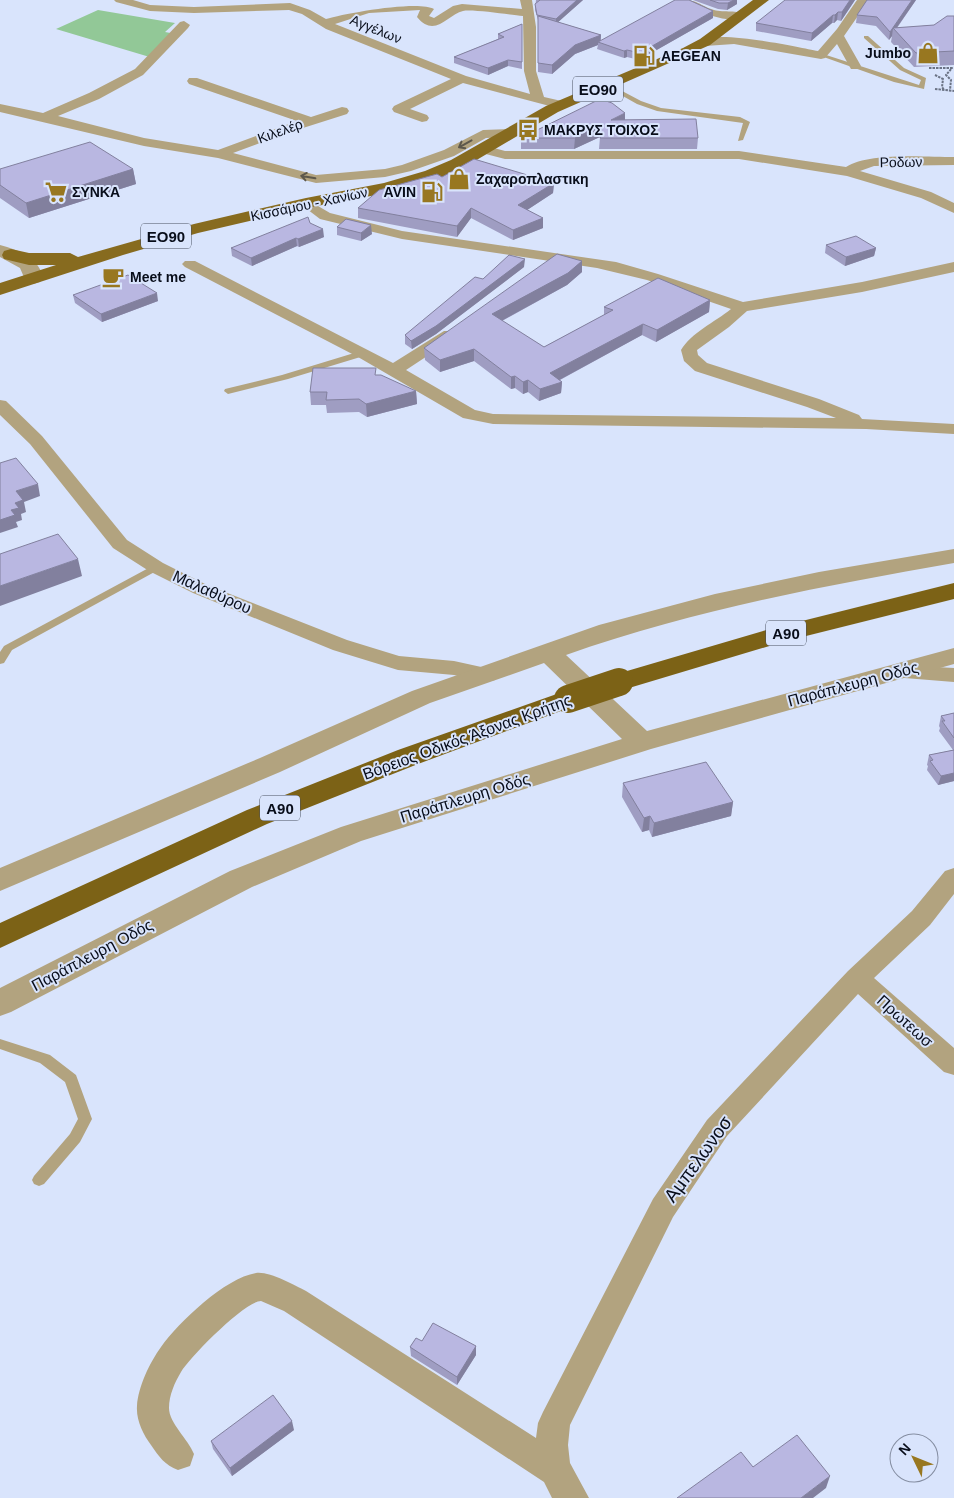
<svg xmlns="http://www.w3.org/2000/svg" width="954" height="1498" viewBox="0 0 954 1498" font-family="Helvetica,sans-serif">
	<rect width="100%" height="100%" fill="#d9e4fc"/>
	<path fill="#92c897" d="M98 10 175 23 165 32 176 34 153 58 56 29Z"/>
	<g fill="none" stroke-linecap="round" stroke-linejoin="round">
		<path stroke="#6b7385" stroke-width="2" stroke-dasharray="2.5 1" stroke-linecap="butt" d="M929 68H952L946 75 951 80 950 90
			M935 75 943 79 942 87 944 90
			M935 89 954 91"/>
		<path fill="#b2a37f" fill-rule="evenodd" d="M864 36H868L904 68 926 78 924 89 894 82 818 55 823 54 919 85 921 80 900 70 864 38Z
			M607 83 641 101 661 108 740 117 750 122 743 140 738 141 743 123 657 111 637 104 605 86 604 85Z
			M364 350 368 353 367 355 288 379 228 394 224 391 225 389 282 375Z
			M156 564 160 565 161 567 160 569 12 650 4 663 0 664V652L4 646Z
			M0 1039 50 1055 76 1075 92 1119 80 1142 44 1184 39 1186 34 1184 32 1180 34 1176 70 1134 78 1119 65 1082 40 1063 0 1049Z"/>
		<path fill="#b2a37f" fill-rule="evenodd" d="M114 0H133L150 5 194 7 290 3 310 10 326 19C346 13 419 0 434 9L429 16 434 18 453 6 462 4 522 9 520 0H532L536 27V71L544 97 566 102 568 105 561 109 463 83 410 109 427 115 429 118 427 121 422 122 394 112 392 109 394 106 451 79 326 29 302 14 289 10 194 13 150 11 116 2ZM420 10 417 17C435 39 448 14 463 11 473 9 510 15 523 16L524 71 530 94 466 76 335 24 369 13Z
			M680 0C700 0 698 5 714 10 724 13 738 9 745 16 734 27 690 10 680 0Z
			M857 0H869L844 36 861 66 859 69H851L837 44 825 58 821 59 734 44 705 46 699 42C712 28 797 47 818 51L837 29Z
			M184 21 190 25 188 28 143 75 99 99 58 116 144 138 218 150 297 121 189 84 187 81 189 78H197L311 117 342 107 347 108 349 111 347 114 284 134 233 153 316 175 385 169 402 165 444 150 483 130 511 129 518 133 511 137 486 138 454 156 411 171 385 177 316 183 218 158 144 146 0 112V104L43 113 89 93 135 69 180 22Z
			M483 145 505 151H739L846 167C869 152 926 157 954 157V165L874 166 860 171 931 192 954 203V213L921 198 847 176 739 159H505L478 152 476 149Z
			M306 199 330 213 402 231 616 262 658 274 743 302 862 282 954 262V272L862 292 747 311 729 327 697 350 698 355 707 363 819 399 859 415 862 419 954 424V434L866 429 493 424 463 418 358 357 185 267 182 264 185 261H195L393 363 444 331H456L458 334 456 337 406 370 475 410 493 414 836 418 807 407 695 371 684 361 681 350C691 333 715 322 731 309L647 280 597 268 402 239 320 219 299 203 301 200Z
			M0 400 6 401 42 436 127 540 163 563 207 585 347 640 399 656 454 661 495 670 498 675 495 680 487 682 454 675 398 670 333 650 193 593 149 571 113 548 30 444 0 415Z
			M900 665 954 668V682L892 677 889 672 892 667Z
			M954 868V894L930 925 874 978 954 1048V1075L944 1072 858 994 727 1136 673 1217 570 1425 568 1445 570 1463 589 1498H552L544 1482 284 1311 261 1301C245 1301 190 1357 181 1372 175 1382 169 1395 169 1408 169 1423 188 1439 194 1454L190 1466 178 1470C165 1465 159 1457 151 1445 143 1434 136 1420 137 1406 138 1387 150 1362 161 1347 179 1322 225 1278 256 1273 269 1271 294 1285 306 1291L536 1438 538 1423 543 1412 653 1199 707 1120 848 971 912 911 945 871Z"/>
		<path fill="#b2a37f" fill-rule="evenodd" d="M0 245C18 250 39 257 43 278L40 282 33 284 26 282 20 268 0 257Z
			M954 549V563C823 586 692 610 566 655L647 731 954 648V664L651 749 361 841 252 887 11 1012 0 1016V988L230 871 341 827 622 739 544 663 430 703 280 772 0 891V868L260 758 412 691 599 625 715 594 819 572Z"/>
		<path fill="#876b1f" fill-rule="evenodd" d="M753 0H769L710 45 558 112 463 168 437 179 387 193 306 208 198 233 123 255 0 295V283L56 265H29L4 259 2 255 4 251 11 249 29 253H70L78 257 194 224 306 198 384 183 425 171 451 160 546 106 683 48 700 39Z"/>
		<path fill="#7c6216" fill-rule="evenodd" d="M954 583V599L786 641 619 691 610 688 606 682 610 676 770 629Z
			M568 690 577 693 581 699 577 705 418 764 267 824 0 948V923L247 810 398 750Z"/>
		<path stroke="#7c6216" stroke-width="28" d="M568 699 619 682"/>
	</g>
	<path fill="#9f9dc2" d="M536 0H583L558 22 601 35V41L713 18 639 60 627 57 624 58 597 49 598 45 575 54 552 74 538 72V20L535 10Z
		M693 0H737V4L727 10 718 9Z
		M855 0 841 21 837 20 834 23H832L811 41 756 31V23Z
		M916 0 897 28 934 25 954 16V65L914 67 891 42 892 36 889 40 876 26 856 23 857 15Z
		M522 24V69L508 66 488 75 454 63V57L498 39V34Z
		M625 120 698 138 697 149H599L600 137 574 149H521V138Z
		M0 169H133L136 184 29 218 0 198Z
		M554 183 553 193 527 210 543 218V228L513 240 471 218 457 237 358 218V208Z
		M310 223 324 237 299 247 297 246 252 266 232 256 231 248Z
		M337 227 372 234 361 241 337 235Z
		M826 245 876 248 874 256 845 266 825 253Z
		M582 261V272L567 285 502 321 544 347 604 315V307L710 300 709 312 656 342 642 335 560 380 562 382 561 393 539 401 528 392 523 394 515 388 511 389 474 361 440 372 425 360 424 348Z
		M524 267 436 334 412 349 405 344V335L483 279Z
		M73 295 158 301 102 322 75 303Z
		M376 375 416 391 417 404 367 417 359 412 327 413 326 405H311L310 392Z
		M954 713V781L938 785 927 770 928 766 927 765 929 755 953 750 939 731 940 728 939 726 941 716Z
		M623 783 733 802 731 816 652 837 649 830 642 832 622 797Z
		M476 1346V1355L457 1385 411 1356 410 1347Z
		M294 1430 232 1476 213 1449 211 1441Z"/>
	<path fill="#82809e" d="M577 0H583L556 24V19Z
		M732 0H737V4L727 10 728 3Z
		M850 0H855L841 21 842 12Z
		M912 0H916L895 30 893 28 892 36 889 40 890 32Z
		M713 11V18L639 60 640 53Z
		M838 12 837 20 834 23 835 15Z
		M833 15 832 23 811 41 812 33Z
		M601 35 600 43 598 42V45L575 54 552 74V65L575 45Z
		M627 50V57L624 58V51Z
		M508 60V66L488 75V68Z
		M625 113V124L611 120Z
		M602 124V136L574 149 575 138Z
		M133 169 136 184 29 218 26 203Z
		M554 183 553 193 518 216V205Z
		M471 208V218L457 237V226Z
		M543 218V228L513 240V230Z
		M371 225 372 234 361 241V233Z
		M323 229 324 237 299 247 298 239Z
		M296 238 297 246 252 266 251 258Z
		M876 248 874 256 845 266 846 257Z
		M525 259 524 267 436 334 412 349 411 341Z
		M582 261V272L567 285 492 326V314Z
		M157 293 158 301 102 322 101 314Z
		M710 300 709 312 656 342 657 330Z
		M643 324 642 335 550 385V373Z
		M474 349V361L440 372V360Z
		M515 376V388L511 389V377Z
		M528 380V392L523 394V382Z
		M562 382 561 393 539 401 540 389Z
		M416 391 417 404 367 417 366 404Z
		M38 484 40 496 24 502 26 512 21 514 22 520 16 522 18 527 0 533V520L11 510 15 503 16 491Z
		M78 559 82 576 0 606V586Z
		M954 773V781L938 785 941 776Z
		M733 802 731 816 652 837 654 823Z
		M650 816 649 830 642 832 644 818Z
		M476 1346V1355L457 1385V1377Z
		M292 1421 294 1430 232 1476 230 1468Z
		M830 1476 826 1488 813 1498H801Z"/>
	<path fill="#b9b7e1" stroke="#82809e" d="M539 0H577L556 19 537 15 535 4 540 0Z
		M675 0H689L713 11 640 53 627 50 624 51 598 42Z
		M710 0H734L728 3H719Z
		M785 0H850L842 12H838L835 15H833L812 33 756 23Z
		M867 0H912L890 32 877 17 857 15Z
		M538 16 601 35 575 45 552 65 538 63Z
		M947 16H954V51L916 53 893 28 934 25Z
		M522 24V62L508 60 488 68 454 57 504 37 498 34Z
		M600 99 612 103 625 113 611 120 696 119 698 138H600L602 124 575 138H521Z
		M90 142 133 169 26 203 0 185V169Z
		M474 159 554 183 518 205 543 218 513 230 471 208 457 226 358 208 379 190 437 174 442 177Z
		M308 217 310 223 323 229 298 239 296 238 251 258 231 248Z
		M346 219 371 225 361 233 337 227Z
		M856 236 876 248 846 257 826 245Z
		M557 254 582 261 568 273 492 314 544 347 613 310 604 307 658 278 710 300 657 330 643 324 550 373 562 382 540 389 528 380 523 382 515 376 511 377 474 349 440 360 424 348Z
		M509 255 525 259 436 326 411 341 405 335 475 277 483 279Z
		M128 275 157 293 101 314 73 295Z
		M313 368H376L375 375H381L416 391 366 404 359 399 326 400 327 392H310Z
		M16 458 38 484 16 491 23 500 15 503 19 508 11 510 15 515 0 520V463Z
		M58 534 78 559 0 586V554Z
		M954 713V738L942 721H945L941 716Z
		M954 750V773L941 776 930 761 933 760 929 755Z
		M706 762 733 802 654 823 650 816 644 818 623 783Z
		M433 1323 476 1346 457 1377 410 1347 416 1338 422 1341Z
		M273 1395 292 1421 230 1468 211 1441Z
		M797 1435 830 1476 801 1498H677L741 1452 753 1467Z"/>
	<defs><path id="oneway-shaft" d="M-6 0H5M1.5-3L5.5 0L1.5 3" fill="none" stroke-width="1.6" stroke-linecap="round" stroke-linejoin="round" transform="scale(1.25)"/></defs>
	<g stroke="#5d584c">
		<use href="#oneway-shaft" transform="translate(465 144) rotate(151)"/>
		<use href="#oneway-shaft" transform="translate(308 177) rotate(-170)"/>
	</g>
	<defs>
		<g id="shop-bare" transform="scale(1.725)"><path d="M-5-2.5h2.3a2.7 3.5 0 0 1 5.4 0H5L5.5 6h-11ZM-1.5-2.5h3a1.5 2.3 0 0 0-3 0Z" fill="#987720" stroke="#d9e4fc" stroke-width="2.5" paint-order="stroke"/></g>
		<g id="fuel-bare" transform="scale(1.725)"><path d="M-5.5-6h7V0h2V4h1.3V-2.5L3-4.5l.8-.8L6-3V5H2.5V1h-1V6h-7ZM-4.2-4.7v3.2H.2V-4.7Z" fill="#987720" stroke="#d9e4fc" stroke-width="2.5" paint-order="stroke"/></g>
		<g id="bus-bare" transform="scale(1.725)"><path d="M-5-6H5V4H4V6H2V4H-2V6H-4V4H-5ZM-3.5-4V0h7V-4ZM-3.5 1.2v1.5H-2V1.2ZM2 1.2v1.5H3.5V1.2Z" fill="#987720" stroke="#d9e4fc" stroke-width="2.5" paint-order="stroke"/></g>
		<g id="supermarket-bare" transform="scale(1.725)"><path d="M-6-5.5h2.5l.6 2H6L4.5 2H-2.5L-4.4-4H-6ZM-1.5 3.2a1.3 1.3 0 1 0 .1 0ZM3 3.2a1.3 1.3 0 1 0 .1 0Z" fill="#987720" stroke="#d9e4fc" stroke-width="2.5" paint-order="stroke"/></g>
		<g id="cafe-bare" transform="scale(1.725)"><path d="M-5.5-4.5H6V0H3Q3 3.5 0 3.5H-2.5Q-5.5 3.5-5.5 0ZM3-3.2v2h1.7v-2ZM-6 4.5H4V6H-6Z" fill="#987720" stroke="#d9e4fc" stroke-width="2.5" paint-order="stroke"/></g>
	</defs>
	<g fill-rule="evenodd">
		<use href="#shop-bare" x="928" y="53"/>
		<use href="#fuel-bare" x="644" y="56"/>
		<use href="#bus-bare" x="528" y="130"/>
		<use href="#shop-bare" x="459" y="179"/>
		<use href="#supermarket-bare" x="56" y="192"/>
		<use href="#fuel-bare" x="432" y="192"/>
		<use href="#cafe-bare" x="113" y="277"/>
	</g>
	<g text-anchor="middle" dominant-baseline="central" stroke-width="4" stroke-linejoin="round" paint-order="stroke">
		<g font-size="14" fill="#080d1a" stroke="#d9e4fc">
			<text transform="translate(376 29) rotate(22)">Αγγέλων</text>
			<text transform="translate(280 131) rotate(-20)">Κιλελέρ</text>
			<text transform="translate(901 162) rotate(-1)">Ροδων</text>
			<text transform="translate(309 204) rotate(-12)">Κισσάμου - Χανίων</text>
		</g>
		<g font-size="14" font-weight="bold" fill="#080d1a" stroke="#d9e4fc" text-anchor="start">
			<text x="911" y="53" text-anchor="end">Jumbo</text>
			<text x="661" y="56">AEGEAN</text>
			<text x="544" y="130">ΜΑΚΡΥΣ ΤΟΙΧΟΣ</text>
			<text x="476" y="179">Ζαχαροπλαστικη</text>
			<text x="72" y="192">ΣΥΝΚΑ</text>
			<text x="416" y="192" text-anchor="end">AVIN</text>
			<text x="130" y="277">Meet me</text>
		</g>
		<g fill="#d9e4fc" stroke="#474e5e" stroke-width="1">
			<rect x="573" y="76.5" width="50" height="25" rx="4"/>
			<rect x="141" y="223.5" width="50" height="25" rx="4"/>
			<rect x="766" y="620.5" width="40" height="25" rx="4"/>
			<rect x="260" y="795.5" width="40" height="25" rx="4"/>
		</g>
		<g font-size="15" font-weight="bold" fill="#080d1a">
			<text x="598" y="89">ΕΟ90</text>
			<text x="166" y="236">ΕΟ90</text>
			<text x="786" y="633">Α90</text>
			<text x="280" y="808">Α90</text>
		</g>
		<g font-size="16" fill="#080d1a" stroke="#d9e4fc">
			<text transform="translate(212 592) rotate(24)">Μαλαθύρου</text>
			<text transform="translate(853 684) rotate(-15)">Παράπλευρη Οδός</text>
			<text transform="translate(467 737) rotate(-20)">Βόρειος Οδικός Άξονας Κρήτης</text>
			<text transform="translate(465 798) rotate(-17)">Παράπλευρη Οδός</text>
			<text transform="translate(92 955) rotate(-28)">Παράπλευρη Οδός</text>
			<text transform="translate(905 1021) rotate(42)">Πρωτεωσ</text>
		</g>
		<g font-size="19" fill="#080d1a" stroke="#d9e4fc">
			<text transform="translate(698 1159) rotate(-54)">Αμπελωνοσ</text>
		</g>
	</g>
	<g transform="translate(914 1458) rotate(313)"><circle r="24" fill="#d9e4fc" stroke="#858ea2"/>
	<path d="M0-4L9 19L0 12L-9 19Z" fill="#987720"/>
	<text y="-8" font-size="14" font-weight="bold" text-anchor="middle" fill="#080d1a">N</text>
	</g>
</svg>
